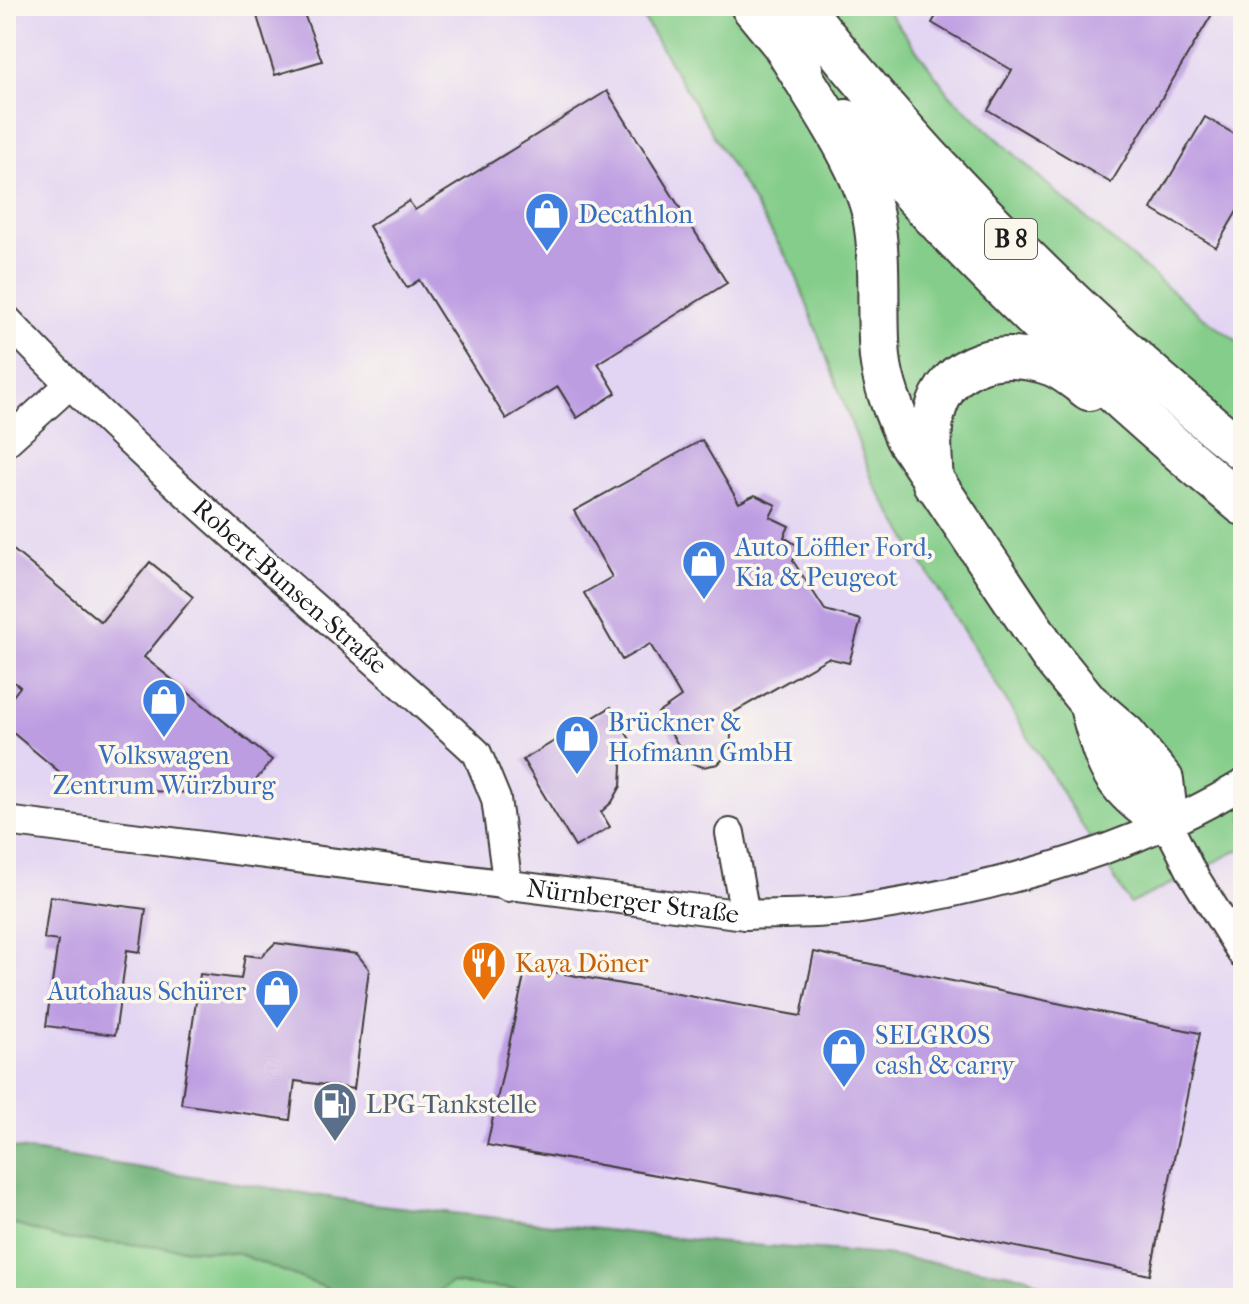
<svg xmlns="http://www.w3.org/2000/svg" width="1249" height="1304" viewBox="0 0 1249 1304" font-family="'IM FELL French Canon',serif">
	<rect width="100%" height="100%" fill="#fbf7ec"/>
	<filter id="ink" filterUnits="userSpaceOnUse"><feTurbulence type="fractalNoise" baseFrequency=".0125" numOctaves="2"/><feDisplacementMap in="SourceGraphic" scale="16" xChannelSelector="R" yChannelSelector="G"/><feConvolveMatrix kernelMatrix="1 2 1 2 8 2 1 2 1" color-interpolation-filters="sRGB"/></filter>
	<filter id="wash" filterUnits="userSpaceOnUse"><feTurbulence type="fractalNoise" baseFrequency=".006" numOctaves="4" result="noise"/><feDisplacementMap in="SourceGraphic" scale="32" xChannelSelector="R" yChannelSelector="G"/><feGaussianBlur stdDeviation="1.8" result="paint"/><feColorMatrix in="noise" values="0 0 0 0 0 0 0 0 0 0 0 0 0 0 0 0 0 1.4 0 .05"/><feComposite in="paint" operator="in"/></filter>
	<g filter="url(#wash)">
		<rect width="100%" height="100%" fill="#f7ebd7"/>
		<path fill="#e2d4f3" d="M6 6H636L794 270 874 484 1130 904 1243 848V1298H1065L1025 1276 884 1255 713 1242 373 1204 6 1147Z
			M884 6H1243V345L1199 314 1061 197 951 96Z"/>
		<path fill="#85cd8a" stroke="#507453" stroke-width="2" d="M636 6H884L951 96 1061 197 1199 314 1243 345V848L1130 904 874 484 794 270Z
			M6 1222 63 1239 237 1253 352 1298H6Z
			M450 1283 590 1296 602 1298H428Z"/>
		<path fill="#6cb076" stroke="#446649" stroke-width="2" d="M6 1147 373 1204 713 1242 884 1255 1025 1276 1065 1298H602L451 1283 428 1298H352L237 1253 63 1239 6 1222Z"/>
		<g id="blocks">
			<path fill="#bd9de2" d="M254 6H301L322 61 275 75Z
				M942 6H1217L1111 183 988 110 1012 70 932 23Z
				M607 91 727 283 598 363 616 393 577 418 558 387 506 419 419 280 407 288 369 226 409 201 415 210Z
				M1205 117 1243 139V201L1216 247 1151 209Z
				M702 440 739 503 755 495 776 505 770 517 789 526 784 537 800 547 793 561 825 610 861 620 849 663 828 658 724 718 731 735 730 752 718 764 703 767 689 762 658 713 681 697 650 644 622 660 584 593 612 577 574 511Z
				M6 544 101 622 150 562 193 597 144 657 272 760 244 795 148 791 139 784 113 791H89L66 784 69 780 6 727V705L20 687 6 675Z
				M611 707 632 743 618 753 622 766 621 786 612 802 601 812 610 827 575 847 523 760Z
				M50 896 146 909 140 952 127 950 115 1035 46 1026 58 941 44 939Z
				M275 943 357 954 369 969 354 1089 295 1081 290 1120 181 1104 200 974 241 979 245 955 261 957Z
				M814 952 1200 1033 1150 1275 764 1194 487 1145 526 967 801 1016Z"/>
		</g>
	</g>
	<g filter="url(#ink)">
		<use href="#blocks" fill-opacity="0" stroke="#3d3b38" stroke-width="2"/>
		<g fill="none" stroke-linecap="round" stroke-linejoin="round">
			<g stroke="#3d3b38" stroke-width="32">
				<g id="minor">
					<path id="s1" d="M6 319C153 474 320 608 477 753L496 799 508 887"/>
					<path d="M6 442 69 385"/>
					<path id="s2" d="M6 821 745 915C783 913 824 915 861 909 992 889 1129 853 1243 784"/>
					<path d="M1168 825 1191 871 1243 955"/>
					<path d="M730 833 745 915"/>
				</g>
			</g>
			<g stroke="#3d3b38" stroke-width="44">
				<path id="highway" d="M751 6 802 68
					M802 6C929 170 1082 320 1243 451
					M784 47C812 94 862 164 873 216 882 263 876 310 880 357 883 386 895 413 906 439L1051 656 1089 703 1126 735 1163 780 1168 825
					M846 120C966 260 1101 387 1243 505
					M933 483C932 461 929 438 934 416 946 359 1006 348 1053 366 1065 371 1078 382 1089 390
					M1089 703C1108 772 1109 782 1168 825"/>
			</g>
			<use href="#minor" stroke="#fff" stroke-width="28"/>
			<use href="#highway" stroke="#fff" stroke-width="40"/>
		</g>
	</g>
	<defs>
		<g id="shop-pin" transform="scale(2.3)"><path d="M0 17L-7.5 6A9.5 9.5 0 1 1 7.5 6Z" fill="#3f7fe0" stroke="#fbf7ec"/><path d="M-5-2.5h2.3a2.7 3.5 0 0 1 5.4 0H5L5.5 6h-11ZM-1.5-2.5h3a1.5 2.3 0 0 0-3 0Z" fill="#fff"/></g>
		<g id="restaurant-pin" transform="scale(2.3)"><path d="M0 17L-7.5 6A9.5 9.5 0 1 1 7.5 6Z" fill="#e8710a" stroke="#fbf7ec"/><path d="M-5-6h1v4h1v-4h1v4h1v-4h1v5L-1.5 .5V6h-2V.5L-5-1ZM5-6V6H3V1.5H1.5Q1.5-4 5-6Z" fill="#fff"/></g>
		<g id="fuel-pin" transform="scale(2.3)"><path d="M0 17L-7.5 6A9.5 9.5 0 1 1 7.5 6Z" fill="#5c6f8a" stroke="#fbf7ec"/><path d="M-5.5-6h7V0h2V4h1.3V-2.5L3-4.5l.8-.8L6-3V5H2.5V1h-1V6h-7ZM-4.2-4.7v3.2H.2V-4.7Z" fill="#fff"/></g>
	</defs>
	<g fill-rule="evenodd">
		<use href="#shop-pin" x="547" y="214"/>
		<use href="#shop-pin" x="704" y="562"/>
		<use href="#shop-pin" x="164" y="700"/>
		<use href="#shop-pin" x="577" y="737"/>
		<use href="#restaurant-pin" x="484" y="963"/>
		<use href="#shop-pin" x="277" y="991"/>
		<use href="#shop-pin" x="844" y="1050"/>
		<use href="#fuel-pin" x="335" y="1104"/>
	</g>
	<g text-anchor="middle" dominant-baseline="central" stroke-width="7" stroke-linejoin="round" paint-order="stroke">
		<rect fill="#fbf7ec" stroke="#5f5e5a" stroke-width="2" x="985" y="219" width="52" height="40" rx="6"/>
		<g font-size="24" font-weight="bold" fill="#1c1c1c">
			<text x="1011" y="239">B 8</text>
		</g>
		<g font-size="26" fill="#366cbe" stroke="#fbf7ec" text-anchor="start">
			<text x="578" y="214">Decathlon</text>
			<text x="735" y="547">Auto Löffler Ford,<tspan x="735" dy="30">Kia &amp; Peugeot</tspan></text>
			<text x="608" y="722">Brückner &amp;<tspan x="608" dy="30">Hofmann GmbH</tspan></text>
			<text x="164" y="755" text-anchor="middle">Volkswagen<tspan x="164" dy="30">Zentrum Würzburg</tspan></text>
			<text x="246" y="991" text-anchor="end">Autohaus Schürer</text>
			<text x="875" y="1035">SELGROS<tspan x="875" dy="30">cash &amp; carry</tspan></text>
		</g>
		<g font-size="26" fill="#1c1c1c" stroke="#fbf7ec">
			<text stroke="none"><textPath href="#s1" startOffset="390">Robert-Bunsen-Straße</textPath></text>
			<text stroke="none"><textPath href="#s2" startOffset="632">Nürnberger Straße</textPath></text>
		</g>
		<g font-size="26" fill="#c56008" stroke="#fbf7ec" text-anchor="start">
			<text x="515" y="963">Kaya Döner</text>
		</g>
		<g font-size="26" fill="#4e5e75" stroke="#fbf7ec" text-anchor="start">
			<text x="366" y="1104">LPG-Tankstelle</text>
		</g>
	</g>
	<rect width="1249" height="1304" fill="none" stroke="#fbf7ec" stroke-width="32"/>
</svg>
